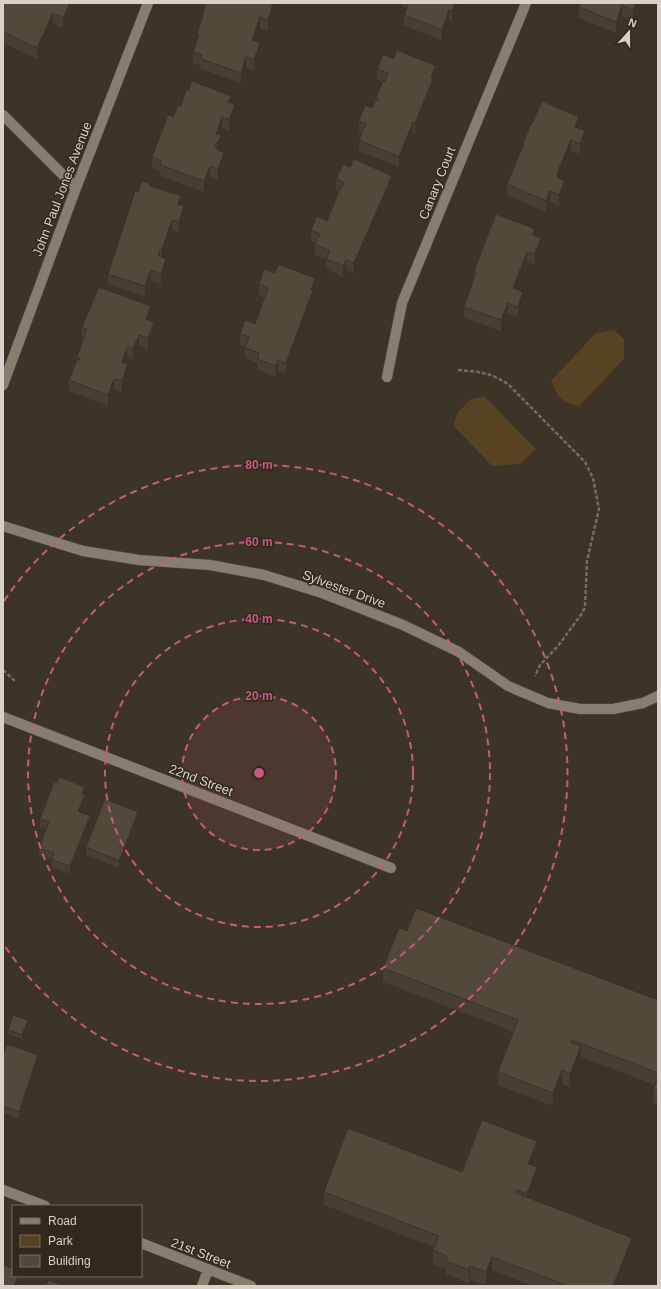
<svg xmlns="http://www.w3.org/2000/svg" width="661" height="1289" viewBox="0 0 661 1289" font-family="Helvetica,sans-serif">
	<rect width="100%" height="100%" fill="#3c3426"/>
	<path fill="#574324" d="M614 330 624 339V359L579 406C561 403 558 397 551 381L596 333Z
		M484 396 536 449 520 464 492 466 454 426 457 413 471 399Z"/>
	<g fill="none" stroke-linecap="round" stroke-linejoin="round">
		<g stroke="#595247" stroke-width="11">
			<path id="minor" d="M3 115 76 188
				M387 377 402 303 526 3
				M3 385 76 188 148 3
				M3 526 83 551 139 560 210 565 264 575 322 593 403 625 459 652 508 686 548 703 580 709H613L643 703 658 696
				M3 717 391 868
				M3 1190 45 1206
				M141 1243 251 1286
				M202 1286 208 1270"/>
		</g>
		<path stroke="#746d61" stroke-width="2.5" stroke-dasharray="4 2" stroke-linecap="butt" d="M458 370C480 372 490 372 509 385L585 462 593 478 599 509 587 561 585 606 583 612 558 646 540 665 535 676
			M3 670 15 681"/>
		<use href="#minor" stroke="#877e6f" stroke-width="10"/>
	</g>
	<path fill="#473f33" d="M70 3V12L63 28 53 24 37 59 3 43V5Z
		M402 3H460L452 21 449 20 442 40 404 26V15L407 8 402 6Z
		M639 3V5L633 20 622 16 616 33 579 18V7Z
		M274 13 268 30 260 28 255 41 260 54 254 70 246 68 241 83 201 69V66L193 63V52L197 41V34L202 20V16Z
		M377 69 436 77 433 85V89L415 133H413L399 167 359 151V140L362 133 359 132V121L372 108 376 100V98L383 82 377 79Z
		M231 103 235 115 229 131 222 128 219 135 221 146 219 151 224 163 218 180 210 177 204 192 160 176V171L152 168V157L181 106Z
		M579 127 578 128 585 142 580 154 571 151 560 178 565 191 559 206 550 202 546 212 507 195V184L523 147V143Z
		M336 179 392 187 354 274 346 270 343 277 326 269V260L315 255V244L316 243 311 241V230L327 221 339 192 336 190Z
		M150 186 181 205 184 217 179 232 172 230 163 257 166 269 161 284 151 281 145 297 108 284V274L138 192Z
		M535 236 541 249 535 265 527 262 517 290 523 303 518 317 508 314 501 331 464 318V307L474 279V271Z
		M275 273 315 289 313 295V301L286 374 278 371 276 377 257 370V363L245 358V347L240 345V334L255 324 265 297 259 295V284Z
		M151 317 150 320 154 333 148 349 139 346 133 360 127 358 125 363 128 375 122 392 114 389 108 406 69 391V380L77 360V357L83 339 82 338V327Z
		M57 783 85 787V802L81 812 90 823 70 874 55 868 52 866V860L39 855V848L46 829 40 827V819Z
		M138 820 119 868 86 855V847Z
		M407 931 658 1000V1105L653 1103V1090L655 1085 581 1057V1060L570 1087 562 1084 553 1106 498 1085V1072L514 1032 383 982V968Z
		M28 1024 22 1039 8 1034V1030Z
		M3 1055 38 1063 19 1119 3 1113Z
		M537 1155 533 1165 537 1180 530 1199 632 1251 618 1286H533L492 1270 486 1285 470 1279 469 1283 446 1274V1269L433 1264V1250L434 1247 324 1205V1192L462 1172Z"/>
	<path fill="#393329" d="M70 3V12L63 28V18Z
		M274 3V13L268 30V20Z
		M455 3H460L452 21V11Z
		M636 3H639V5L633 20V10Z
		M622 5V16L616 33V22Z
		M449 9V20L442 40V30Z
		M53 13V24L37 59V48Z
		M260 17V28L252 51V40Z
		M260 43V54L254 70V60Z
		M246 57V68L241 83V73Z
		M436 66V77L433 85V89L415 133V123L431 78Z
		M231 96V106L228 102Z
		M235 105V115L229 131V120Z
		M222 117V128L217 143 216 134Z
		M579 117V127L575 137V127Z
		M413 122V133L399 167V157Z
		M585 131V142L580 154V144Z
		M221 135V146L218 154V143Z
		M571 140V151L558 182 557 188V173Z
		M224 153V163L218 180V169Z
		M210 166V177L204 192V181Z
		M392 176V187L354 274V263Z
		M565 181V191L559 206V195Z
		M550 191V202L546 212V201Z
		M181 196V207L178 204Z
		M184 206V217L179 232V222Z
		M172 220V230L162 260V249Z
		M535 229V239L532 235Z
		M541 238V249L535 265V254Z
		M160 249V260L158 255Z
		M527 252V262L513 299V288Z
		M166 259V269L161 284V274Z
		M346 260V270L343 277V266Z
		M151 270V281L145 297V286Z
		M315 278V289L313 295V301L286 374V363Z
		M523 292V303L518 317V307Z
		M508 303V314L501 331V320Z
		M151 306V317L146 330V319Z
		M154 322V333L148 349V338Z
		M139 335V346L133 360V349Z
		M127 347V358L122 372V362Z
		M278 360V371L276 377V366Z
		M128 364V375L122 392V381Z
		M114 379V389L108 406V395Z
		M85 787V794H82Z
		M85 795V802L78 819V811Z
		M138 812V820L119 868V861Z
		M90 816V823L70 874V866Z
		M28 1020V1024L22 1039V1035Z
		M581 1046V1060L570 1087V1074Z
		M38 1055V1063L19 1119V1112Z
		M562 1070V1084L553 1106V1093Z
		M537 1141V1155L528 1177V1164Z
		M537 1167V1180L527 1207V1194Z
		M632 1238V1251L618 1286H613Z
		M492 1257V1270L486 1285V1272Z
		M470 1266V1279L469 1283V1270Z
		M18 1276H20V1279L17 1286H14Z"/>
	<path fill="#52493b" stroke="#393329" d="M4 3H70L63 18 53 13 37 48 3 32V5Z
		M206 3H273L268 20 260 17 252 40 260 43 254 60 246 57 241 73 201 59 202 55 193 52 199 35 197 34 203 16H202Z
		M409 3H455L452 11 449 9 442 30 404 15Z
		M580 3H636L633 10 622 5 616 22 579 7Z
		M397 50 436 66 431 78 433 79 415 123 413 122 399 157 359 140 366 124 359 121 365 105 372 108 376 100 378 101 379 99 376 98 383 81 385 82 388 73 377 69 383 54 394 59Z
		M192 81 231 96 228 102 235 105 229 120 222 117 216 134 221 135 218 143H216L215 145 217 146V150L224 153 218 169 210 166 204 181 160 165 162 161 152 157 168 115 173 117 178 105 181 106 186 90 188 91Z
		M542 101 579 117 575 127 585 131 580 144 571 140 557 173 558 174 557 177 565 181 559 195 550 191 546 201 507 184 524 143H523L531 124H532Z
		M354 159 392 176 354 263 346 260 343 266 326 259 330 251 315 244 320 234 311 230 317 216 327 221 341 186 342 187 344 183 336 179 343 164 350 167Z
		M142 181 150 184V186L181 196 178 204 184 206 179 222 172 220 162 249H160L158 255 166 259 161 274 151 270 145 286 108 274 135 191 138 192Z
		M496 214 535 229 532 235 541 238 535 254 527 252 513 288 523 292 518 307 508 303 501 320 464 307 476 272 474 271Z
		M278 264 315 278 311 290H313L286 363 278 360 276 366 257 359 259 353 245 348 249 337 240 334 245 320 255 324 268 288 259 284 264 269 275 273Z
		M99 287 151 306 146 319 154 322 148 338 139 335 133 349 127 347 122 362 128 364 122 381 114 379 108 395 69 380 77 360H79L80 358 77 357 87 329 82 327Z
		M59 777 85 787 82 794 85 795 78 811 90 816 70 866 55 861 52 858 54 853 39 848 49 822 40 819 54 782 57 783Z
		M105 799 138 812 119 861 86 847Z
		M416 908 658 1000V1073L572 1040 571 1043 581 1046 570 1074 562 1070 553 1093 498 1072 518 1020 383 968 399 928 407 931Z
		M13 1015 28 1020 22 1035 8 1030Z
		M7 1044 38 1055 19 1112 3 1106V1055Z
		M658 1077V1092L653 1090Z
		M482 1120 537 1141 528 1164 537 1167 527 1194 517 1190 516 1193 632 1238 613 1286H568L492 1257 486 1272 470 1266 469 1270 446 1261 447 1256 433 1250 439 1236 324 1192 348 1128 462 1172Z
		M3 1265 13 1269V1276H18L14 1286H3Z
		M48 1280 63 1286H46Z"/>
	<circle cx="259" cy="773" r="77" fill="#c95982" fill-opacity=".12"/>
	<g fill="none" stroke="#c95982" stroke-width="2" stroke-dasharray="7 5">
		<circle cx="259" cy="773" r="77"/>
		<circle cx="259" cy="773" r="154"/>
		<circle cx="259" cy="773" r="231"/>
		<path d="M4 601A308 308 0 1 1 4 945"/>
	</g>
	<g text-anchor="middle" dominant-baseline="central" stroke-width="3" stroke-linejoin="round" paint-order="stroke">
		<g font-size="13" fill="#d7d1c9" stroke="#32291d">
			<text transform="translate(437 183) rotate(-68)">Canary Court</text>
			<text transform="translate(62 189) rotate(-69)">John Paul Jones Avenue</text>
			<text transform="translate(344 589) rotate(20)">Sylvester Drive</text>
			<text transform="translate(201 780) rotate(21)">22nd Street</text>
			<text transform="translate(201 1253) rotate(21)">21st Street</text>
		</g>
	</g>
	<circle cx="259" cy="773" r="6" fill="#c95982" stroke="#32291d" stroke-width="2"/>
	<g font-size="12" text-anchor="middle" font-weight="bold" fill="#c95982" stroke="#32291d" stroke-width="3" stroke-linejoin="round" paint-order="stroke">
		<text x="259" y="469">80 m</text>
		<text x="259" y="546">60 m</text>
		<text x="259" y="623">40 m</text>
		<text x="259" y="700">20 m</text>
	</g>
	<rect width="661" height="1289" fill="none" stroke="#d7d1c9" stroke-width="8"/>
	<rect x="12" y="1205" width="130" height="72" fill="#32291d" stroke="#746c62"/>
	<rect x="20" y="1218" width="20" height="6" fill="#877e6f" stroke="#746c62"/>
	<text x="48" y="1225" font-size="12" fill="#d7d1c9">Road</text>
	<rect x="20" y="1235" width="20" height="12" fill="#574324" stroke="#746c62"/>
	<text x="48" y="1245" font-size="12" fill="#d7d1c9">Park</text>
	<rect x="20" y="1255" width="20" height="12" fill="#52493b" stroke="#746c62"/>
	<text x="48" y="1265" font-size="12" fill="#d7d1c9">Building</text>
	<g transform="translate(629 32) rotate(21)" stroke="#32291d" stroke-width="3" paint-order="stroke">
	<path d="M0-3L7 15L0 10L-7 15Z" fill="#d7d1c9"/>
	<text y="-6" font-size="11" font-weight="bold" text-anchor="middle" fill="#d7d1c9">N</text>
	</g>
</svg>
